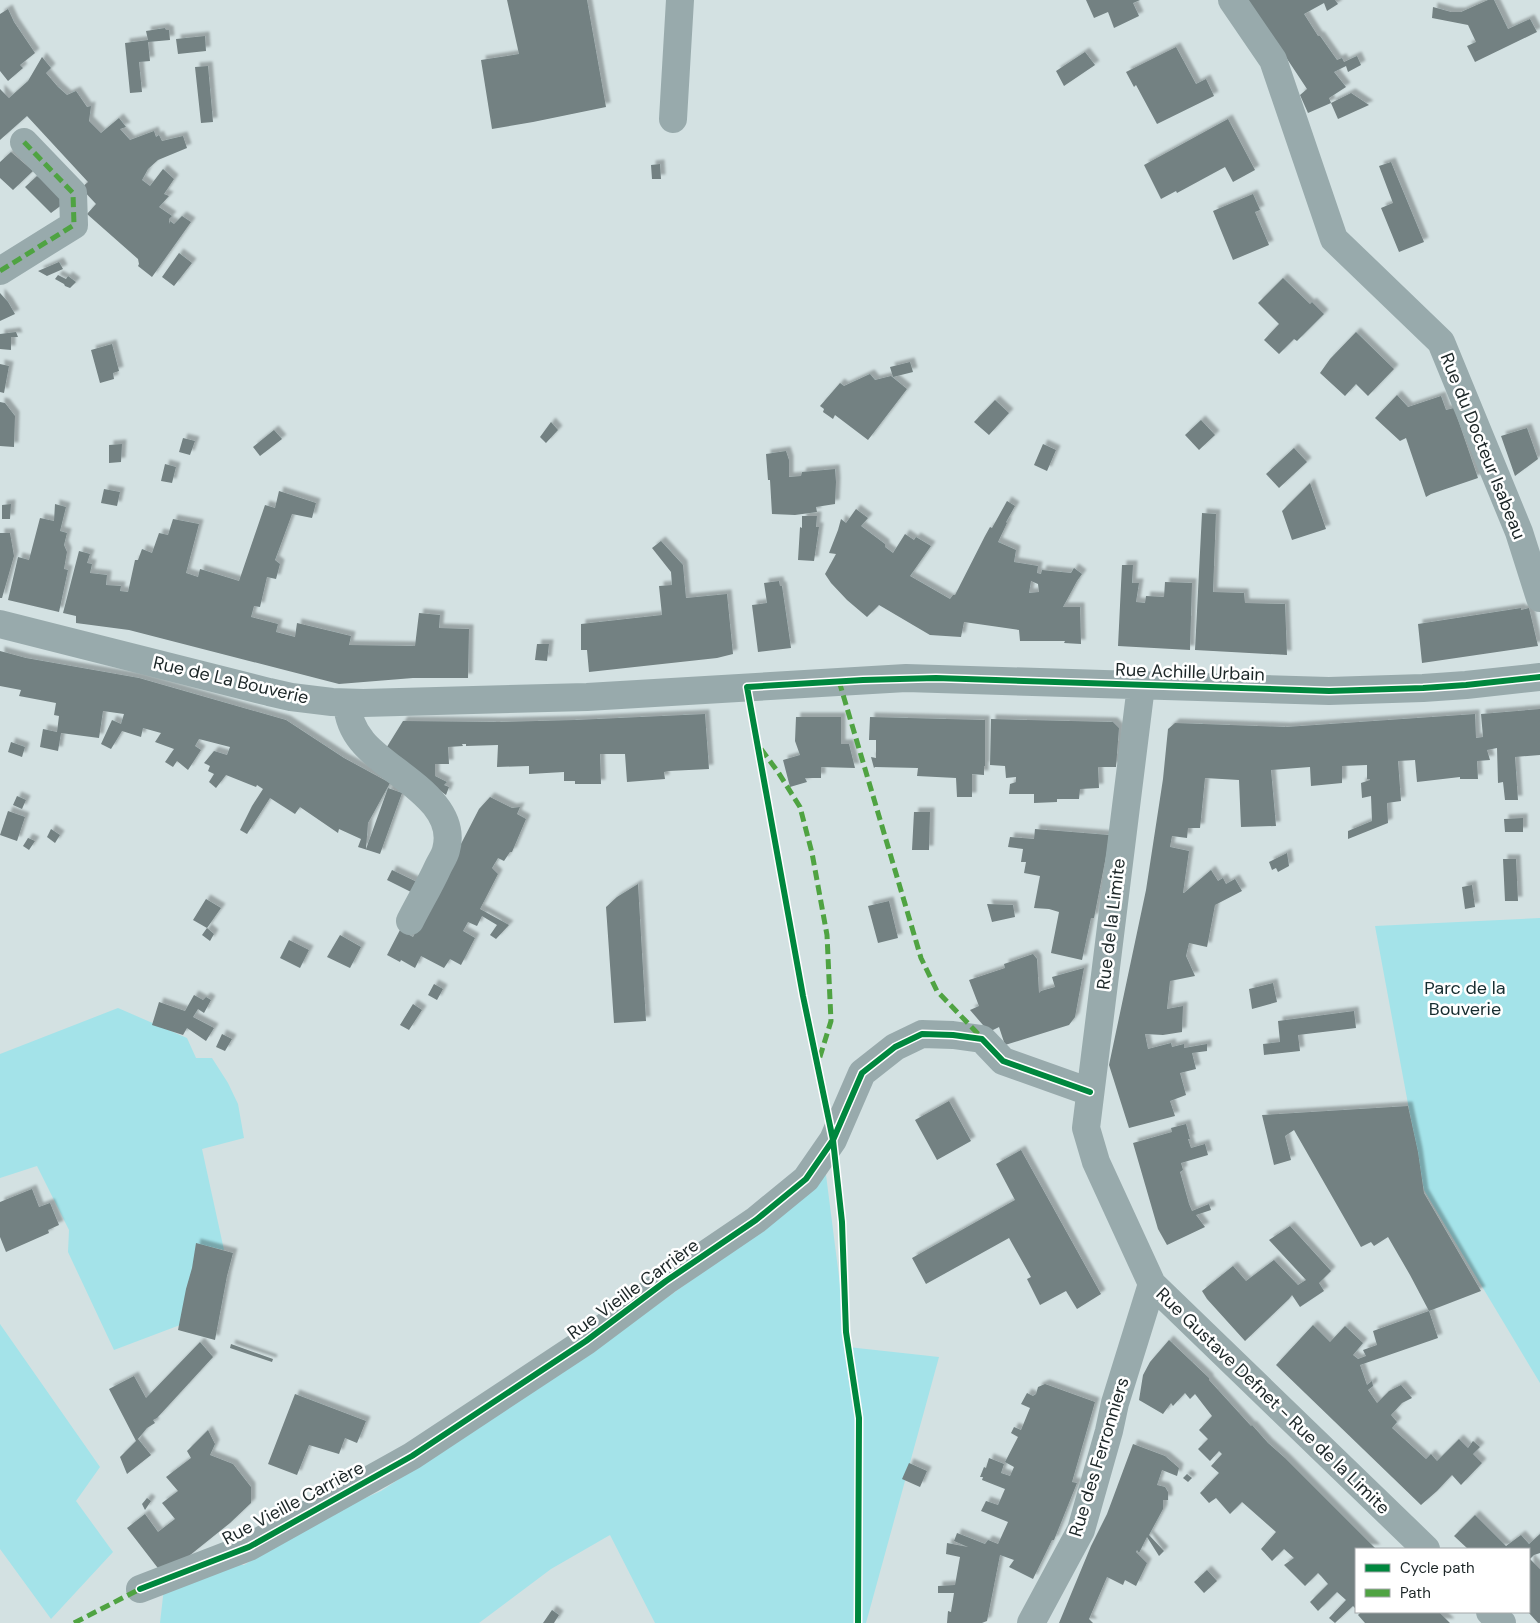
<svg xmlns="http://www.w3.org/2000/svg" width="1540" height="1623" viewBox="0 0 1540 1623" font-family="'DM Sans',sans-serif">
	<defs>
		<filter id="shadow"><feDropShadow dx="4.5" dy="-4.5" stdDeviation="1" flood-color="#0004"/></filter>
	</defs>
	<rect width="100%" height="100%" fill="#d3e1e2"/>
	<path fill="#a4e3e9" d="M1540 918V1383L1424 1190 1375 926Z
		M118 1008 187 1038 196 1058H212L228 1083 238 1104 244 1138 202 1149 224 1250 196 1244 193 1274 180 1325 114 1350 68 1252 69 1230 37 1166 0 1178V1054Z
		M825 1167 848 1347 939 1357 866 1623H655L610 1535 551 1569 479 1623H160L165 1579 226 1564 244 1565 327 1515 381 1491 601 1345 778 1218Z
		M0 1324 100 1467 76 1501 113 1552 51 1619 0 1549Z"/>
	<path fill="#738182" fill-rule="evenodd" filter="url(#shadow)" d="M507 0H587L606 107 533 122 492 129 481 60 519 54Z
		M1086 0H1140L1133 3 1139 16 1114 28 1108 12 1094 18Z
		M1248 0H1335L1338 4 1327 11 1324 3 1304 14 1318 36H1320L1337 60 1342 58 1344 62 1357 56 1361 65 1348 72 1346 66 1334 72 1346 87 1329 98 1331 103 1308 113 1300 95 1307 89Z
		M1488 0H1494L1508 29 1530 19 1537 32 1475 62 1467 46 1476 42 1468 25 1432 18 1433 7 1451 12H1461Z
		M8 9 14 22 35 53 20 65 23 68 8 81 0 71V14Z
		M165 28 166 30H169L170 40 148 42 150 61 139 62 142 92 130 93 125 43 148 40 146 31Z
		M205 36 206 51 178 54 176 39Z
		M1176 47 1196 84 1206 79 1214 96 1157 124 1136 85 1134 87 1126 72Z
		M1085 52 1095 65 1064 86 1056 71Z
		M42 57 51 68 46 73 58 87 67 95 76 91 87 107 91 106 89 121 101 133 119 118 126 127 120 129 130 140 154 131 156 137 159 135 162 141 183 136 187 148 158 160 148 169 142 180 150 186 163 169 174 179 164 194 169 196 159 207 172 216 169 219V224L170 221 174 224 182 216 191 222 152 277 138 266 139 264 138 259 87 214 96 204 81 188 88 182 27 116 0 140V89L9 98 28 81Z
		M208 66 213 122 201 123 195 67Z
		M1351 93 1369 105 1338 119 1331 103Z
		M1228 119 1255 170 1233 182 1225 167 1177 193 1176 191 1161 199 1144 165Z
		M11 152 33 171 13 190 0 178V162Z
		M1391 162 1424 242 1399 252 1381 208 1393 203 1379 166Z
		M660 164 661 179H652L651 165Z
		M37 176 55 190 63 204 51 213 25 187Z
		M1253 194 1260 210 1255 212 1269 245 1233 260 1213 211Z
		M179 253 192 263 174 286 162 277Z
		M59 262 63 269 47 276 38 271Z
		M58 275 66 279 68 276 76 282 70 288 65 286 64 284 55 279Z
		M1283 278 1310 304 1312 302 1324 314 1297 341 1294 339 1279 354 1264 340 1279 324 1258 303Z
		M0 293 8 302 15 314 0 321Z
		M16 332 18 337H11V350L0 349V334Z
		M1356 332 1394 369 1368 396 1356 384 1345 396 1320 373 1330 359Z
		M112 344 119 371 113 373 114 379 100 383 91 350Z
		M910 362 913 372 893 377 890 367Z
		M0 364 9 366 4 393 0 392Z
		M870 374 875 380 891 376 907 389 868 440 835 415 833 419 823 412 824 409 820 406 840 383 844 386Z
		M1397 395 1408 407 1441 396 1446 410 1454 408 1478 478 1431 494 1426 497 1406 438 1400 441 1375 418Z
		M995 400 1009 413 989 435 974 422Z
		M0 402 5 403 15 416 14 447 0 446Z
		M1201 420 1215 435 1199 450 1185 435Z
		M551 422 558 430 546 443 540 437Z
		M1527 428 1538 459 1515 476 1501 436Z
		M274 430 282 439 260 456 253 447Z
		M183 438 195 441 190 455 179 452Z
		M122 444 121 462 109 463V445Z
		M1043 444 1056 450 1047 471 1034 465Z
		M1294 448 1307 462 1279 488 1266 474Z
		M786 451 789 460V477L801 476 802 472 835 469 836 482 835 504 816 507 817 512 795 515 772 514 770 480H768L766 454Z
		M165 464 176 467 172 483 161 481Z
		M1310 483 1326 529 1292 540 1282 511Z
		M104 489 120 492 117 506 101 503Z
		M279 491 316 503 312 518 292 514 275 560 280 564 276 579 267 577 260 607 254 606 251 617 278 624 276 632 295 637 297 623 351 636 349 645 415 646 419 613 440 615 439 628 469 629 468 678H413L339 684 129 630 76 623V616L63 613 79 551 90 554 87 563 92 564 90 573 107 575 106 585 121 586 120 591 128 592 135 560H138L142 549 152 553 159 533 168 535 173 519 199 524 186 573 198 577 200 569 239 581 265 505 275 508Z
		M1007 501 1015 506 1006 522 1007 523 998 542 1016 550 1014 562 1038 566 1037 573 1041 574 1042 570 1071 573 1074 568 1082 574 1077 581 1063 607H1080L1081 644 1064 643 1065 641H1020L1019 630 964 622 961 637 930 635 879 605 867 617 847 600 831 583 825 574 836 554 829 553 838 530 841 519 846 523 856 509 868 518 861 526 885 544V547L893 553 905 534 914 540 916 537 931 546 910 576 950 599 953 595H955L985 536 990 527 992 528ZM1031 581 1038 584 1039 592 1029 593Z
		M11 504 10 519H2V505Z
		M55 504 66 507 60 531 67 533 64 545 67 552 64 569 68 570 59 612 8 600 18 557 29 560 40 518 54 521Z
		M1202 513 1216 514 1213 592 1244 593 1245 603 1285 604 1287 655 1195 650Z
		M802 516H817L816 527H819L814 561 798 560 800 527 802 528Z
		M0 533H10L14 556 2 598H0Z
		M661 541 683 565 686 598 727 594 733 654 717 658 589 672 587 650H581V624L662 615 659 586 672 585 671 572 652 548Z
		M1122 565H1133L1132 583H1139L1136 602 1145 603 1146 596 1164 597 1165 582 1192 583 1190 650 1118 646Z
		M779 581 780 586H782L791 648 758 652 752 605 767 603 764 583Z
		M1521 608V610L1529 608 1538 646 1422 663 1418 624Z
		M537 644H549L547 661 535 660Z
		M0 651 26 658 139 678 286 720 344 758 390 783 368 823 366 849 388 788 402 793 380 854 358 847 361 839 339 829 338 833 300 807 295 814 270 798 247 834 240 830 252 806 263 789 257 785 256 787 226 775 216 788 209 782 214 774 208 771 210 766 204 763 214 751 227 755 230 747 199 739 195 746 201 750 188 770 177 761 173 767 165 762 174 749 155 742 161 733 143 728 141 737 122 731 111 749 101 744 112 720 121 724 124 714 103 711 99 738 61 733 58 751 40 747 43 729 57 732 59 716 54 715 56 703 19 696 21 690 0 686Z
		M1540 709V755L1515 757 1518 800H1505L1503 782 1498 783 1497 748 1487 750 1490 760 1477 761 1478 779H1460V777L1417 782 1415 760 1398 761 1401 801 1387 803 1388 823 1348 839V831L1372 821 1371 796 1362 798 1361 783 1370 780V779H1367V765L1342 766V783L1311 786 1310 767 1271 770 1276 826 1241 827 1239 780 1205 778 1200 828H1188L1187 838 1172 836 1170 847 1189 851 1183 893H1184L1211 870 1218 881 1223 878 1226 884 1235 879 1242 891 1215 905 1207 947 1189 943 1186 956 1195 976 1170 981 1167 1009 1183 1006 1182 1032 1163 1035 1145 1034 1148 1049 1171 1043 1172 1047 1184 1044V1048L1207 1044V1051L1192 1053 1196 1069 1180 1073 1186 1095 1170 1101 1175 1116 1129 1128 1109 1065 1146 890 1163 779 1168 729 1175 723 1286 727 1475 714 1476 738 1483 737 1481 714Z
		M705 714 709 769 669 771 664 772 665 779 627 782 625 754H600L601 784H575V781H564V772L529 774V766L497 767 498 745 466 746V744H462L463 746 448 747 449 764H435V776L447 782 444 785 449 787 446 795 385 750 403 721 499 722 575 720Z
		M796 717H841V744H849L855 768 821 767V778H805L807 782 790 787 783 760 800 755 795 741Z
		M870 717 985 720V766H984V775L972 774V797H957L956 778 917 776 918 768 875 767 874 768 871 757 876 758V740H869Z
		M991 719 1113 722 1119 728 1116 767H1098L1099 788 1080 789 1079 799H1057V802L1034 803V794H1009L1010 784 1016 782V777L1006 778 1005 766 990 765Z
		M11 742 25 747 22 757 8 752Z
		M17 796 26 800 22 809 13 805Z
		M490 797 512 808 520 807 517 814 526 819 512 852H510L504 861 498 858 492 868 498 874 480 909 509 925 496 939 490 935 497 925 482 916 477 926 468 922 463 931 475 938 461 965 450 959 444 968 421 956 415 968 401 960 400 962 387 955 400 930 413 937 479 809Z
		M8 811 25 817 17 841 0 835Z
		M914 812H930L929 850H912Z
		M1523 818V832H1505L1504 819Z
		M51 829 60 835 55 843 47 837Z
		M1035 829 1109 835 1107 851 1094 918H1091L1082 960 1051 953 1059 912 1049 909 1034 908 1040 876 1024 873 1026 862H1021L1023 849 1008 847 1010 837 1034 839Z
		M28 838 35 841 29 850 23 846Z
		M1287 853 1289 866 1278 872 1276 868 1272 870 1269 862Z
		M1503 859H1516L1518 901H1505Z
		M392 870 419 883 413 893 387 880Z
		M638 884 646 1021 614 1023 606 907 617 897Z
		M1472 885 1475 907 1465 909 1462 887Z
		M206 899 221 908 207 928 193 920Z
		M889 901 898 938 878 943 868 906Z
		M987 904 1013 905 1015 917 992 922Z
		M207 928 214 934 210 941 202 935Z
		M340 935 361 947 350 968 327 957Z
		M289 940 309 950 300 968 280 958Z
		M1033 954 1037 959 1039 993 1041 991 1055 987 1052 977 1084 968 1075 1017 1069 1025 1005 1045 999 1027 989 1032 970 1010 979 1006 969 980 1005 968 1004 964Z
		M1273 983 1277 1002 1252 1009 1249 989Z
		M434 984 443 989 437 1000 428 995Z
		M194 995 203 1000 206 997 211 1000 204 1013 198 1009 193 1017 214 1028 206 1041 187 1028 183 1035 152 1025 159 1002 185 1011Z
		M413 1004 422 1010 409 1030 400 1025Z
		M1354 1011 1356 1028 1298 1035 1300 1051 1264 1055 1263 1044 1280 1042 1278 1021Z
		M222 1034 232 1039 225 1051 216 1047Z
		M949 1101 971 1141 937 1160 915 1120Z
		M1408 1106 1418 1152 1424 1193 1481 1291 1429 1311 1410 1275 1388 1237 1374 1246 1371 1242 1361 1247 1294 1130 1285 1136 1291 1160 1274 1165 1262 1115Z
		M1186 1124 1190 1139H1188L1191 1148 1205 1144 1208 1155 1181 1163 1183 1170 1180 1172 1189 1204 1192 1211 1209 1204 1211 1210 1196 1215 1205 1227 1167 1245 1158 1229 1133 1143 1172 1132 1171 1128Z
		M1021 1150 1101 1294 1077 1309 1066 1291 1040 1305 1027 1279 1031 1277 1009 1238 926 1284 912 1258 1015 1200 996 1164Z
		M32 1189 39 1207 50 1203 59 1225 48 1230 49 1233 6 1252 0 1237V1202Z
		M1290 1226 1331 1271 1319 1283 1324 1291 1300 1307 1292 1295 1289 1299 1245 1341 1207 1299 1202 1291 1233 1266 1246 1281 1274 1260 1298 1285 1306 1280 1269 1240Z
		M196 1243 233 1253 227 1276 215 1340 178 1330 186 1289 192 1268Z
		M1429 1311 1438 1338 1360 1365 1367 1385 1372 1381 1373 1386 1368 1390 1377 1403 1389 1391 1401 1385 1412 1398 1402 1403 1391 1415 1397 1422 1392 1428 1426 1459 1431 1454 1437 1461 1459 1439 1468 1448 1473 1441 1480 1447 1473 1454 1482 1463 1461 1485 1452 1475 1437 1491 1421 1505 1276 1365 1313 1325 1330 1342 1345 1326 1363 1343 1353 1355 1358 1359 1366 1356 1363 1350 1377 1345 1373 1331Z
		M1169 1340 1209 1378V1380L1251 1426 1252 1425 1268 1443 1285 1458 1376 1549H1356V1609L1353 1606 1335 1623 1329 1618 1346 1600 1337 1592 1318 1611 1310 1602 1328 1584 1321 1576 1318 1573 1305 1586 1284 1565 1294 1558 1284 1549 1272 1561 1261 1549 1276 1532 1242 1502 1230 1514 1216 1498 1209 1503 1200 1493 1219 1473 1211 1466 1222 1454 1219 1451 1210 1461 1198 1449 1208 1439 1199 1430 1212 1416 1195 1394 1190 1399 1185 1393 1173 1406 1171 1403 1163 1414 1139 1400 1143 1375 1150 1362Z
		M200 1342 213 1357 157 1418 153 1420 155 1423 147 1428 138 1439 151 1455 127 1474 120 1457 136 1441 109 1389 134 1376 146 1398Z
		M231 1344 273 1359 272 1362 230 1348Z
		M1045 1384 1095 1402 1072 1482 1077 1483 1054 1540H1052L1033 1579 1009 1567 1014 1560 1000 1555 987 1621 982 1623H947L948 1611 951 1612 954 1593H938V1586L955 1585 960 1557 946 1554 947 1543 968 1547 954 1541 957 1533 985 1544 988 1540 998 1544 1008 1522 981 1511 986 1501 998 1505 1005 1489 982 1480 983 1477H980L984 1467 986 1468 989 1458 1004 1464 1001 1473 1010 1476 1014 1467 1005 1462 1018 1437 1011 1433 1014 1427 1021 1430 1030 1408 1021 1404 1027 1393 1033 1396 1036 1394 1038 1387Z
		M295 1394 366 1421 357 1443 345 1438 339 1454 309 1445 297 1475 268 1464Z
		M208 1430 215 1444 210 1455 233 1464 251 1487V1503L230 1523 164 1576 127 1528 145 1514 158 1532 175 1519 162 1503 178 1491 166 1477 191 1458 187 1451Z
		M1133 1444 1165 1456 1179 1468 1177 1476 1162 1470 1157 1485 1165 1487 1168 1492V1500H1163V1509L1149 1535 1164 1551 1159 1556 1147 1537 1139 1553 1137 1550 1136 1552 1147 1563 1136 1586 1125 1580 1123 1585 1107 1577 1089 1619 1093 1623H1059L1091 1546 1107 1514Z
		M909 1463 927 1471 920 1487 902 1479Z
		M1187 1474 1192 1478 1188 1482 1183 1478Z
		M147 1498 151 1501 145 1510 142 1504Z
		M1475 1515 1506 1546 1521 1535 1529 1544 1540 1534V1553L1534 1555 1530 1559 1540 1569V1623H1538L1529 1613V1549H1468L1454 1536Z
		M1207 1570 1217 1581 1204 1593 1194 1582Z
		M552 1610 559 1615 554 1623H543Z
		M1359 1612H1439L1450 1623H1365L1358 1615 1360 1613Z"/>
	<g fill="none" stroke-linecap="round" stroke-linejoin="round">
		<path stroke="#98aaac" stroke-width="28" d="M1232 0 1273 60 1334 239 1441 342 1519 532 1540 598
			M673 119 680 0
			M0 271 74 225 73 193 24 142
			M0 624 269 692 291 697 332 702 363 703 587 697 906 678 1329 691 1423 688 1466 685 1540 677
			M1141 686 1086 1128 1096 1162 1152 1284 1426 1549
			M347 703C348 717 352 729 362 741 386 772 460 800 446 850 445 855 441 861 438 867 430 885 419 903 410 921
			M140 1589 249 1547 412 1456 586 1341 666 1281 756 1220 806 1179 833 1140 862 1073 895 1047 922 1034 953 1035 982 1039 1003 1061 1090 1092
			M1490 1612 1502 1623
			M1031 1623 1081 1530 1109 1431 1115 1403 1152 1284"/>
		<path stroke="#4fa342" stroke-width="5" stroke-dasharray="10 5" stroke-linecap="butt" d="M0 271 74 225 73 193 24 142
			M839 681 921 958 937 991 982 1038
			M761 749 778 772 800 807 812 853 827 935 831 1021 819 1060
			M74 1623 140 1589"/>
		<g stroke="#fff" stroke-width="9">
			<path id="cycleway" d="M140 1589 249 1547 412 1456 586 1341 666 1281 756 1220 806 1179 833 1140 862 1073 895 1047 922 1034 953 1035 982 1039 1003 1061 1090 1092
				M858 1623 859 1418 846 1332 842 1222 833 1140 803 996 747 687 863 680 936 678 1329 691 1423 688 1466 685 1540 677"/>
		</g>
		<use href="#cycleway" stroke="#00873e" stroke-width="6"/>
	</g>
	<g text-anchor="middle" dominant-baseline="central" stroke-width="5" stroke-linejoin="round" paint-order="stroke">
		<g font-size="18" fill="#1c2627" stroke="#fff">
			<text transform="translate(1483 446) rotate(68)">Rue du Docteur Isabeau</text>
			<text transform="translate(1190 672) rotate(2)">Rue Achille Urbain</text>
			<text transform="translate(231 680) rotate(13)">Rue de La Bouverie</text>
			<text transform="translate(1111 924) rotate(-83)">Rue de la Limite</text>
			<text transform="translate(633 1289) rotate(-36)">Rue Vieille Carrière</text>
			<text transform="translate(1273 1401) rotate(44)">Rue Gustave Defnet - Rue de la Limite</text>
			<text transform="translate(1099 1457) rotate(-73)">Rue des Ferronniers</text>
			<text transform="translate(293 1503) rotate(-28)">Rue Vieille Carrière</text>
		</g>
		<g font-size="18" fill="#162d30" stroke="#fff">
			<text x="1465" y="988">Parc de la<tspan x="1465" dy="21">Bouverie</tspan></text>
		</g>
	</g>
	<rect x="1355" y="1548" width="175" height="65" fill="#ffffff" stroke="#a4a8a9"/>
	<rect x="1365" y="1564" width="25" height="8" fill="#00873e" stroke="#a4a8a9"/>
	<text x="1400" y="1573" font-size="15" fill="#1c2627">Cycle path</text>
	<rect x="1365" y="1589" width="25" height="8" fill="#4fa342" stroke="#a4a8a9"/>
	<text x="1400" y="1598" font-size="15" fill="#1c2627">Path</text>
</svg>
